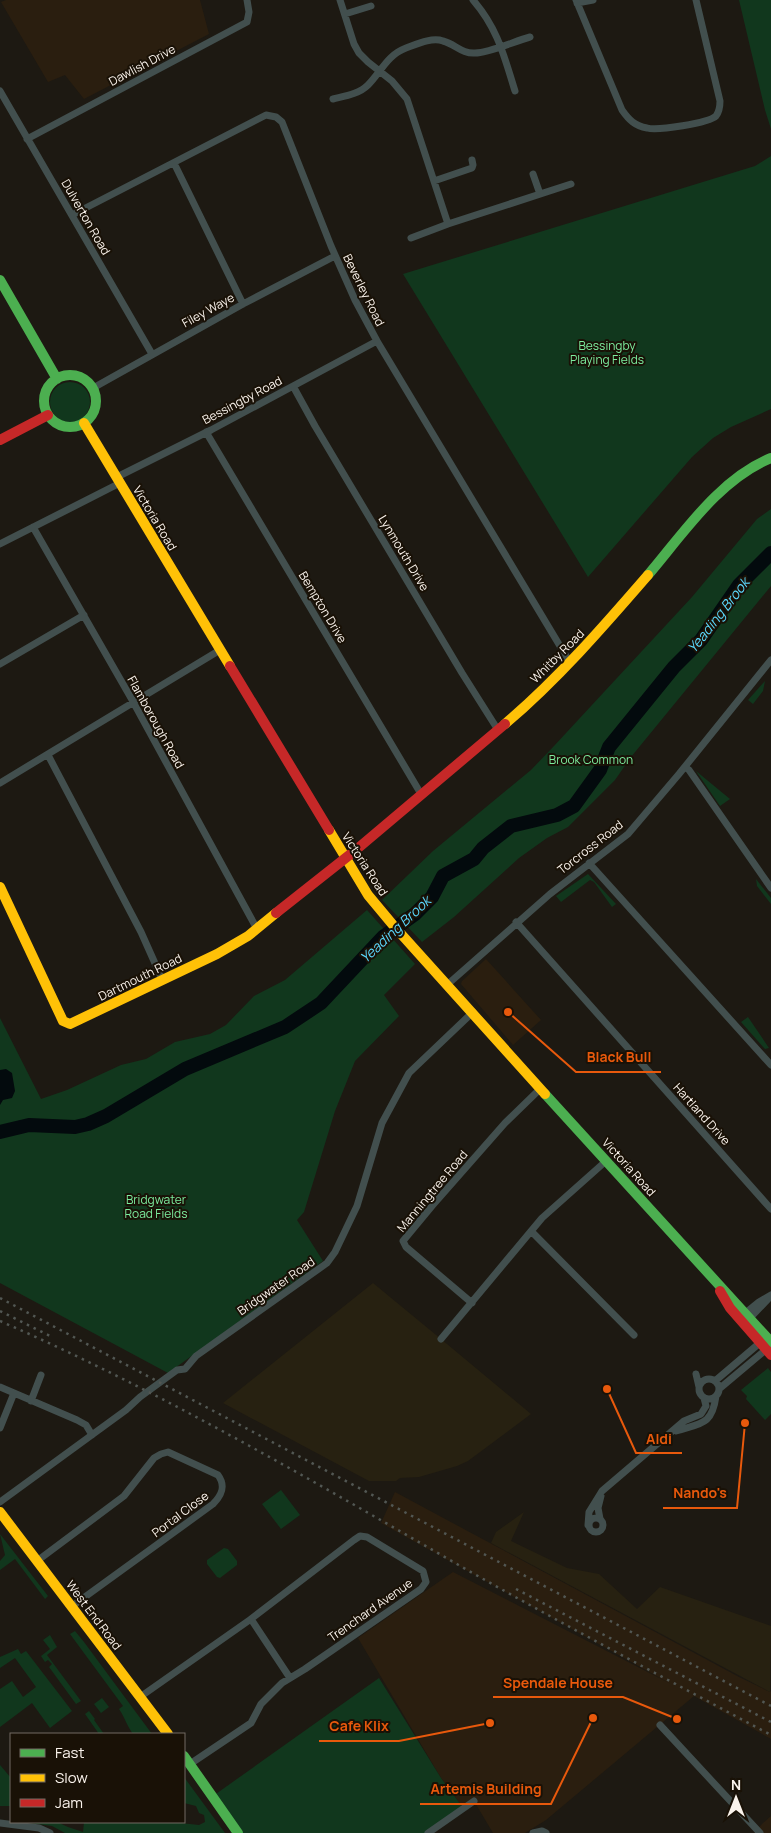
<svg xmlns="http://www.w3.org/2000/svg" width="771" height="1833" viewBox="0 0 771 1833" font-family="Manrope,sans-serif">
	<rect width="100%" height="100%" fill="#1d1912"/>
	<path fill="#2a1e0f" d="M6 0H200L209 34 84 99 65 75 48 82 1 2Z
		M486 959 541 1020 513 1045 461 984 462 981Z
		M395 1492 739 1677 770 1692 771 1690V1739L694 1696 546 1820 525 1833H493L474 1801 464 1809 441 1778 358 1638 453 1572 671 1684 381 1523Z
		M771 1816V1833H754L762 1824Z"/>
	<path fill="#272111" d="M373 1283 447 1344 531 1414 468 1461 457 1466 419 1477 400 1478 396 1481H369L223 1403Z
		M524 1512 511 1541 567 1568 599 1574 637 1609 660 1587 771 1626 770 1692 491 1543 496 1532Z"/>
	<path fill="#11371d" d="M739 0H771V129L765 110Z
		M771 156V409L731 427 713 438 692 457 588 577 403 274 755 166Z
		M50 402a20 20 0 1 1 40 0a20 20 0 1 1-40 0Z
		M771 509V586L631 757 615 780 568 827 547 838 519 858 454 917 422 942 382 900 433 851 531 770 554 746 692 597 757 519Z
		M765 681 763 691 753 704 748 700Z
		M696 771 730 799 720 806Z
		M588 874 616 904 612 907 594 882 590 880 561 902 556 896Z
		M756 879 771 898V904L757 886Z
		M367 910 415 964 384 995 399 1016 355 1061 335 1111 304 1212 297 1220 323 1261 168 1373 0 1283V1018L41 1099 67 1090 121 1065 146 1059 175 1042 210 1034 226 1025 254 996 285 980Z
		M748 1017 769 1048 765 1049 741 1022Z
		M768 1368 771 1372V1414L765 1420 746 1399 747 1396 741 1390Z
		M281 1490 300 1515 281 1529 262 1504Z
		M0 1534 48 1596 45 1599 15 1559 0 1570V1561L5 1555Z
		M224 1548 228 1549 237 1561V1565L220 1578 217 1577 207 1564V1560Z
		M75 1631 84 1642 152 1734H133C127 1726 125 1718 119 1709L123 1706 70 1634Z
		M50 1635 57 1647 47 1655 81 1701 76 1704 49 1667 52 1664 48 1660 45 1662 41 1656 50 1649 43 1640Z
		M18 1649 21 1654 26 1651 72 1711 50 1728 32 1703 0 1727V1689L12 1681 23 1697 36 1687 15 1658 0 1668V1657Z
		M379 1678 441 1778 464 1809 428 1833H238L213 1796Z
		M102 1698 109 1707 101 1713 94 1704Z
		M89 1711 95 1719 94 1720 104 1734H99L85 1714Z
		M0 1765 11 1778V1806H0Z
		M184 1777 225 1833H65L52 1826 22 1822H57L68 1827 83 1832 84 1822H171L199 1825 205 1822 204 1815 199 1813 196 1806 184 1803Z"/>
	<path fill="#030a0d" d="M6 1069 12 1073 15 1091 12 1098 3 1100 0 1105V1070Z"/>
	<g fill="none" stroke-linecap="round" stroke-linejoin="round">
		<path stroke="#030a0d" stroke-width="14" d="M0 1132 29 1125 75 1127 88 1124 106 1116 185 1069 285 1027 321 1003 383 937 415 914 432 897 443 876 474 859 483 848 511 826 557 815 574 806 600 770 609 747 674 667 701 640 739 585 771 553"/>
		<path stroke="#424f4e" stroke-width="7" d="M340 0 354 44 359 53 368 62 392 81 407 99 448 224
			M473 0C498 29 504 56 515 91
			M576 0 622 110C629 120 635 126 647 128 657 131 709 123 716 116 719 112 720 106 720 101L696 0
			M577 3 593 0
			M345 14 371 6
			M0 91 152 354
			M333 99C345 96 359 94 368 85 381 72 387 55 406 48 417 44 432 37 443 41 455 44 462 54 475 53 489 53 515 41 530 37
			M27 139 247 22 249 12 247 0
			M174 163 243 304
			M533 174 540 194
			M434 181 472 168 473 165 472 160
			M72 215 266 115 276 117 282 122 331 246 355 300 377 341 569 661
			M411 238 448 224 571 184
			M293 386 315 426 462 673 498 730
			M93 388 243 304 335 256
			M206 432 421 794
			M117 477 211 430 377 341
			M33 527 131 698 257 929
			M0 544 120 483
			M0 664 84 615
			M48 755 141 932 162 979
			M685 767 689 770 771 888
			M0 783 220 650
			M589 863 771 1065
			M516 922 771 1209
			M448 984 550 894 628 834 679 774 771 660
			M532 1232 634 1335
			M472 1303 406 1247 403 1241 432 1206 505 1123 540 1089
			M743 1315 759 1302 771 1295
			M748 1320 768 1299
			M441 1339 542 1218 606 1161
			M696 1374 699 1387
			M699 1389a10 10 0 1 1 20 0a10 10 0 1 1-20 0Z
			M715 1381 762 1341
			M0 1387 77 1420 86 1425 92 1435
			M719 1389 769 1347
			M31 1401 41 1375
			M0 1428 14 1393
			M676 1431C700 1423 712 1426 716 1396
			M0 1502 126 1410 140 1397 177 1370 185 1369 196 1356 327 1263 335 1252 357 1206 382 1123 409 1073 473 1012
			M589 1525a7 7 0 1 1 14 0a7 7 0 1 1-14 0Z
			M600 1519 598 1508 601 1496
			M588 1525 589 1512 602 1491 684 1421 701 1414 706 1406 704 1398
			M37 1561 124 1496 154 1458 161 1454 168 1452 218 1475C226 1486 222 1495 213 1504L71 1607
			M251 1619 290 1678
			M140 1697 251 1619 354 1540 360 1536 367 1537 423 1571 426 1582 421 1589 305 1669 282 1683 261 1704 251 1723 190 1764
			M660 1725 760 1833
			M0 1823 39 1828 50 1833
			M428 1833 474 1801
			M533 1833 542 1831 546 1833"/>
		<path stroke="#4caf50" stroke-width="10" d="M0 280 57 379
			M44 401a26 26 0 1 1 52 0a26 26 0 1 1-52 0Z
			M648 575C683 534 719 479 771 458
			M545 1094 771 1342
			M184 1756 238 1833"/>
		<path stroke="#ffc107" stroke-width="10" d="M84 423 230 666
			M505 724C557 680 603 627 648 575
			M329 830 368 895 393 925 545 1094
			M0 887 63 1021 70 1024 217 954 248 936 276 913
			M0 1512 168 1734"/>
		<path stroke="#c62828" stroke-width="10" d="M0 440 48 415
			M230 666 329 830
			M276 913 357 849 505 724
			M720 1291 730 1308 771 1355"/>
		<path stroke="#525753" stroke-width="2.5" stroke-dasharray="2.5 5" stroke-linecap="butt" d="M0 1298 771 1706
			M0 1311 50 1336
			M0 1321C160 1391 311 1480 462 1567 564 1625 668 1680 771 1735
			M516 1589 771 1722"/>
	</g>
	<g text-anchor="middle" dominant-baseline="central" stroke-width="4" stroke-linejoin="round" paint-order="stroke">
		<g font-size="12" fill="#faf3ec" stroke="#191106">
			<text transform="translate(142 65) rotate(-28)">Dawlish Drive</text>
			<text transform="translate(86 217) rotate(60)">Dulverton Road</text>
			<text transform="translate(364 290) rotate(64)">Beverley Road</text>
			<text transform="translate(208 310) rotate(-29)">Filey Waye</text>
			<text transform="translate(242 400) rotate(-28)">Bessingby Road</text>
			<text transform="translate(155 518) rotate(59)">Victoria Road</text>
			<text transform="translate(404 553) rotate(59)">Lynmouth Drive</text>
			<text transform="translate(323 607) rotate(59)">Bempton Drive</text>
			<text transform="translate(557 656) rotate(-45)">Whitby Road</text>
			<text transform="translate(156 722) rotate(61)">Flamborough Road</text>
			<text transform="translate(590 847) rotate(-38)">Torcross Road</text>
			<text transform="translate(365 864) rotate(57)">Victoria Road</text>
			<text transform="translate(140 977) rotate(-26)">Dartmouth Road</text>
			<text transform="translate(702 1114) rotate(48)">Hartland Drive</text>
			<text transform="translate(629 1167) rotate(48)">Victoria Road</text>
			<text transform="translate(432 1191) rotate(-50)">Manningtree Road</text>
			<text transform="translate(276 1286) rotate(-35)">Bridgwater Road</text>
			<text transform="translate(180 1514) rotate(-37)">Portal Close</text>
			<text transform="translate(370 1610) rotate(-35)">Trenchard Avenue</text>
			<text transform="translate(94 1615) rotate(53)">West End Road</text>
		</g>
		<g font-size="12" fill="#7cec9e" stroke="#191106">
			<text x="607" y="345">Bessingby<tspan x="607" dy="14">Playing Fields</tspan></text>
			<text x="591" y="759">Brook Common</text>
			<text x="156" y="1199">Bridgwater<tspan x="156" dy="14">Road Fields</tspan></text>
		</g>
		<g font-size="14" font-style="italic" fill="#5bd7fc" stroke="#191106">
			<text transform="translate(718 615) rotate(-52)">Yeading Brook</text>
			<text transform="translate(395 929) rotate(-43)">Yeading Brook</text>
		</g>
	</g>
	<path fill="none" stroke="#e8590c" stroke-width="2" d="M508 1012L576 1072H661M607 1389L636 1453H682M745 1423L737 1508H663M677 1719L623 1697H493M490 1723L399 1741H319M593 1718L551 1804H420"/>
	<g fill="#e8590c" stroke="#191106" stroke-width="2">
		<circle cx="508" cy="1012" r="5"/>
		<circle cx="607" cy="1389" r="5"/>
		<circle cx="745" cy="1423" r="5"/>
		<circle cx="677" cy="1719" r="5"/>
		<circle cx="490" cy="1723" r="5"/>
		<circle cx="593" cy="1718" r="5"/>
	</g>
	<g font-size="14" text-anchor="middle" font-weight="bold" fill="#e8590c" stroke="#191106" stroke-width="4" stroke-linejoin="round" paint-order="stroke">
		<text x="619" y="1062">Black Bull</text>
		<text x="659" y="1444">Aldi</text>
		<text x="700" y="1498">Nando's</text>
		<text x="558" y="1688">Spendale House</text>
		<text x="359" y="1731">Cafe Klix</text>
		<text x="486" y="1794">Artemis Building</text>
	</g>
	<rect x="10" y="1733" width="175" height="90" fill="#191106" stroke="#736b62"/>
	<rect x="20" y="1749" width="25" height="8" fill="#4caf50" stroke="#736b62"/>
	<text x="55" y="1758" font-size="15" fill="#faf3ec">Fast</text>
	<rect x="20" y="1774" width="25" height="8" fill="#ffc107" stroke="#736b62"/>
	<text x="55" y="1783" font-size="15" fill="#faf3ec">Slow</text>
	<rect x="20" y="1799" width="25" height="8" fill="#c62828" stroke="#736b62"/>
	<text x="55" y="1808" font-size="15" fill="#faf3ec">Jam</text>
	<g transform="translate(736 1798)" stroke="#191106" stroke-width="4" paint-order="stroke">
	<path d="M0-4L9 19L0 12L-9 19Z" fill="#faf3ec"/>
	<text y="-8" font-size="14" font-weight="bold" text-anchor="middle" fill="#faf3ec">N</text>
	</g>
</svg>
